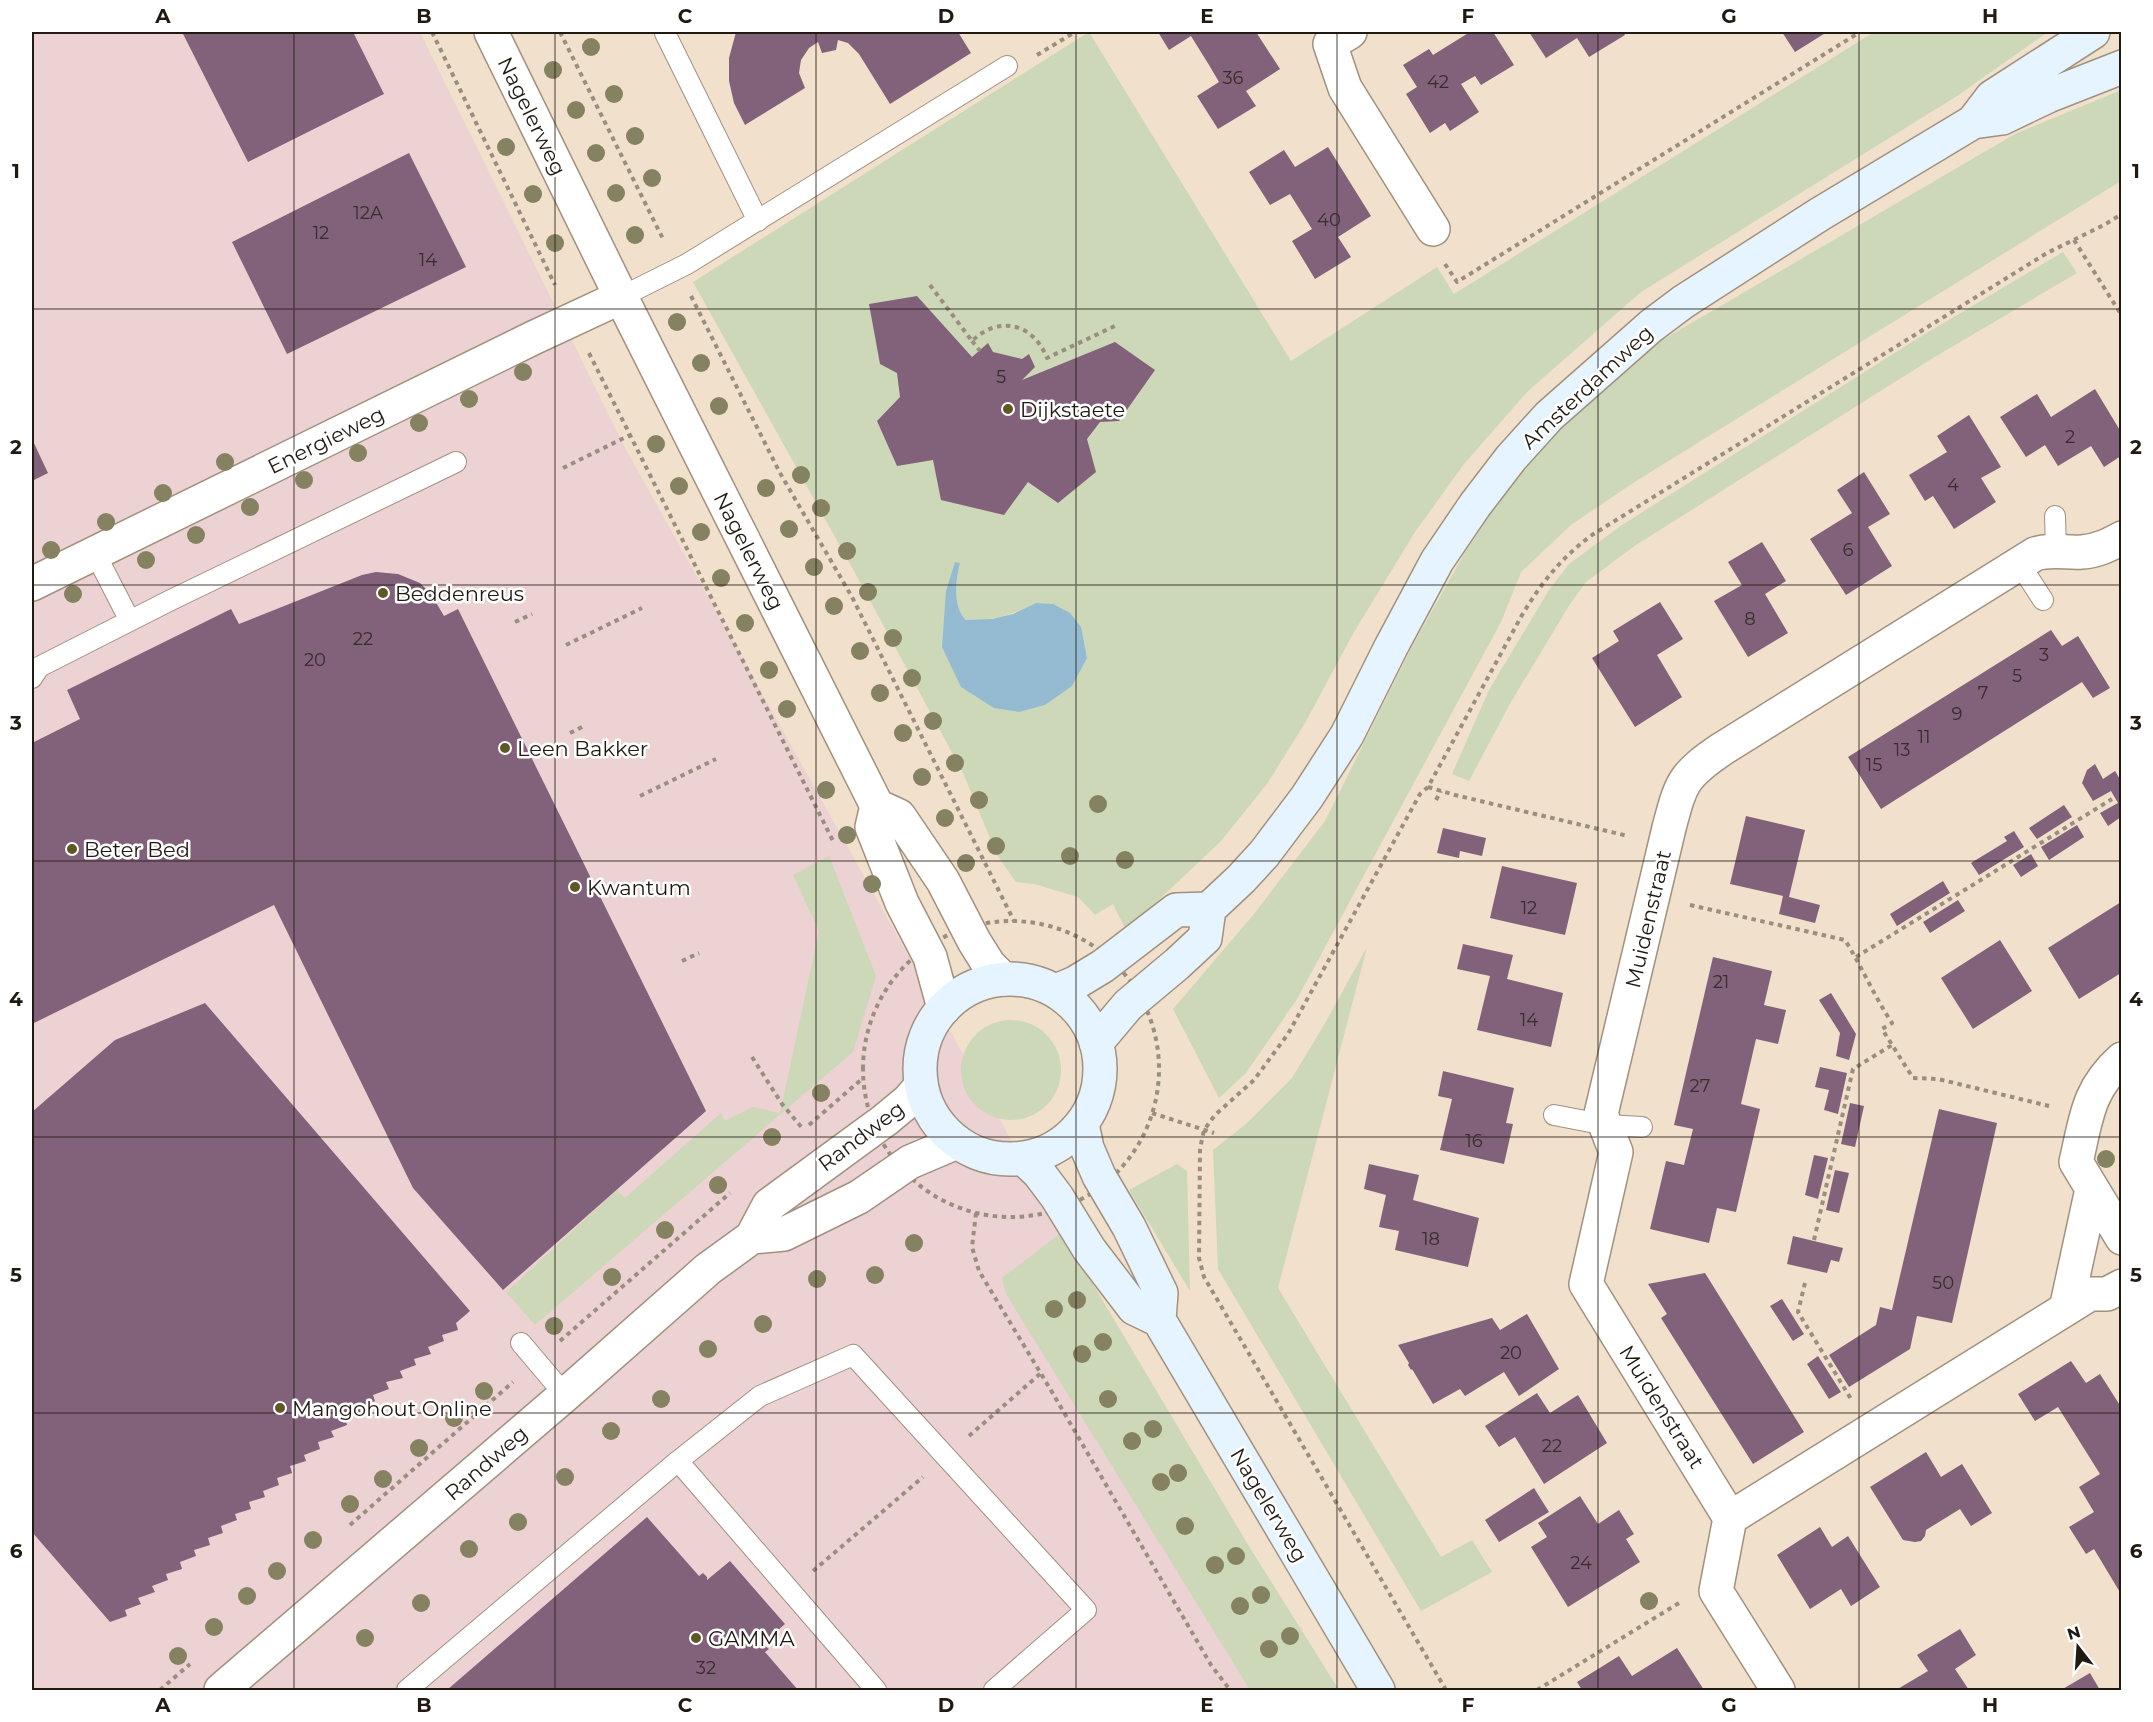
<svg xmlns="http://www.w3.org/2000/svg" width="2153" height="1722" viewBox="0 0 2153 1722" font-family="Montserrat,sans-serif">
	<rect width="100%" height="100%" fill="#f1e0cc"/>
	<path fill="#ecd2d2" d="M32 32H420L624 446 1318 1690H32Z"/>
	<path fill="#cdd8b8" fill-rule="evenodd" d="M1089 32 1291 361 1437 267 1454 294 1874 32H2048L1957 96 1641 292 1527 392 1464 464 1415 532 1354 632 1305 723 1267 784 1221 841 1143 915 1125 928 1113 904 1095 915 1078 897 1034 884 1016 882 997 855 963 773 854 571 693 282ZM955 562 960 563C956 580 952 607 966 620 992 622 1013 614 1036 603L961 687Z
		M2121 90V181L1633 483 1571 525 1521 572 1501 622 1297 999 1246 1073 1219 1098 1173 1009 1254 914 1325 821 1413 645 1464 554 1504 493 1569 419 1635 356 2015 134Z
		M2063 252 2077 273 1933 358 1636 545 1586 582 1570 604 1511 702 1469 781 1452 774 1489 690 1549 590 1569 564 1622 525 1920 337Z
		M829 856 876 976 853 1052 535 1325 506 1292 617 1190 625 1198 721 1113 725 1121 753 1107 780 1113 819 931 793 875Z
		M1367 947 1278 1288 1441 1557 1472 1540 1492 1572 1421 1611 1218 1269 1213 1150 1246 1124 1292 1078 1324 1025Z
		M961 1070a50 50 0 1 1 100 0a50 50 0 1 1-100 0Z
		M1177 1164 1187 1171 1190 1291 1129 1190Z
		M1062 1232 1247 1543 1339 1690H1250L1006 1294 1002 1278Z"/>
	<path fill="#94bbd2" d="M955 562 960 563C956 579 952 607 966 620L992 619 1013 614 1036 603 1053 604 1070 613 1081 627 1087 658 1072 686 1045 705 1019 712 994 708 961 687 942 647 946 591Z"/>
	<path fill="#81627a" d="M182 32H353L384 94 248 162Z
		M736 32H958L971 53 890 104 859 54 848 43 838 40 836 50 822 53 818 42 809 48 801 60 799 73 805 88 745 125 734 103 729 81V58Z
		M1158 32H1256L1280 69 1246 91 1256 106 1218 129 1197 96 1219 82 1209 65 1191 36 1169 50Z
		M1470 32H1493L1514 65 1481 85 1475 76 1461 84 1479 112 1450 131 1445 123 1430 133 1406 94 1417 87 1403 65 1429 49 1433 55Z
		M1529 32H1623L1625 35 1589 57 1577 38 1546 58Z
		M1782 32H1827L1795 52Z
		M1328 147 1371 216 1338 237 1351 257 1315 279 1292 241 1312 229 1290 194 1270 205 1249 172 1284 150 1295 167Z
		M409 153 466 267 287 354 232 242Z
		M917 296 972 357 988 343 993 352 1022 359 1029 354 1035 367 1022 380 1115 342 1155 370 1119 421 1100 422 1087 439 1096 472 1058 503 1028 482 1004 515 941 500 933 460 897 466 877 421 900 397 897 373 880 364 869 304Z
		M2095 389 2121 432V456L2104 467 2091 446 2058 466 2045 445 2026 457 2000 417 2037 394 2051 417Z
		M1969 415 2001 467 1981 478 1996 502 1954 529 1933 496 1925 501 1909 475 1947 452 1937 436Z
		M32 439 48 473 32 481Z
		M1864 472 1890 514 1868 527 1892 566 1846 595 1810 539 1852 513 1837 490Z
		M1762 542 1786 581 1765 594 1788 633 1748 657 1714 601 1742 585 1728 562Z
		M376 572 398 574 420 583 431 594 444 616 458 609 706 1111 503 1290 413 1188 274 905 32 1024V743L80 719 67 690 231 609 239 624 362 575Z
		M1660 602 1683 639 1657 655 1682 697 1635 727 1592 658 1619 641 1613 631Z
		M2051 630 2062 646 2078 636 2110 688 2093 698 2082 682 1881 809 1848 757Z
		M2095 764 2103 779 2115 771 2121 781V817L2108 826 2100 813 2118 803 2111 791 2093 801 2082 783 2087 770Z
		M2064 805 2072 817 2037 839 2029 828Z
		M1746 816 1805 830 1789 897 1820 905 1815 923 1779 914 1783 896 1730 884Z
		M2077 825 2084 837 2049 860 2041 847Z
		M1443 828 1486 838 1482 856 1460 851 1459 858 1437 853Z
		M2014 831 2024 847 1979 875 1971 863 2007 841 2004 837Z
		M2031 854 2038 866 2021 877 2013 865Z
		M1502 866 1577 883 1565 935 1490 918Z
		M1943 881 1950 893 1897 926 1890 914Z
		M1958 900 1965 911 1930 933 1923 922Z
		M2121 902V973L2079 999 2048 948Z
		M2000 940 2032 991 1973 1029 1941 978Z
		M1463 944 1513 955 1507 979 1563 993 1551 1047 1477 1030 1490 976 1457 969Z
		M1713 957 1772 971 1764 1005 1786 1010 1778 1044 1756 1039 1741 1104 1760 1109 1736 1212 1717 1208 1709 1243 1650 1229 1666 1161 1684 1165 1693 1129 1674 1125Z
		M1831 993 1856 1034 1849 1060 1836 1056 1840 1033 1819 1000Z
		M205 1003 470 1311 456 1323 458 1330 442 1335 444 1341 428 1347 431 1354 414 1359 416 1365 400 1371 403 1378 386 1382 389 1389 373 1395 375 1401 359 1407 361 1413 345 1418 347 1425 331 1431 334 1437 318 1442 320 1449 304 1455 306 1461 290 1466 292 1473 277 1478 279 1485 263 1491 265 1497 249 1502 251 1509 235 1514 237 1520 221 1526 223 1533 208 1538 210 1545 194 1550 196 1556 180 1562 182 1569 166 1574 168 1580 152 1586 155 1592 138 1598 141 1604 125 1610 127 1616 110 1622 32 1532V1112L115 1040Z
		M1820 1067 1847 1073 1838 1114 1824 1110 1829 1090 1815 1087Z
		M1443 1071 1514 1088 1506 1123 1513 1124 1504 1164 1440 1150 1452 1099 1438 1096Z
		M1850 1103 1864 1106 1855 1147 1841 1144Z
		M1939 1109 1997 1123 1952 1323 1917 1316 1910 1349 1849 1387 1829 1355 1876 1325 1880 1307 1892 1310Z
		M1814 1155 1828 1158 1818 1199 1805 1195Z
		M1369 1164 1419 1175 1413 1200 1479 1218 1468 1267 1395 1250 1399 1231 1379 1227 1386 1195 1364 1189Z
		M1835 1170 1849 1173 1839 1213 1826 1210Z
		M1793 1236 1843 1248 1839 1262 1831 1260 1827 1273 1787 1264Z
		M1705 1273 1804 1432 1753 1464 1661 1318 1667 1314 1648 1284Z
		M1782 1299 1804 1334 1793 1341 1770 1306Z
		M1527 1314 1559 1369 1519 1396 1504 1372 1465 1396 1460 1389 1433 1404 1412 1369 1411 1370 1408 1365 1409 1363 1398 1345 1492 1318 1500 1330Z
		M1818 1356 1841 1392 1829 1399 1807 1364Z
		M2071 1361 2086 1383 2100 1374 2121 1407V1594L2094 1549 2086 1554 2069 1527 2094 1512 2079 1487 2100 1474 2058 1407 2035 1421 2018 1394Z
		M1537 1393 1550 1413 1578 1395 1607 1443 1544 1484 1515 1437 1499 1447 1485 1426Z
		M1926 1452 1941 1477 1962 1464 1992 1513 1971 1526 1960 1509 1926 1530 1925 1536 1921 1541 1915 1542 1903 1540 1870 1487Z
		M1534 1488 1549 1512 1499 1542 1485 1520Z
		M1580 1496 1598 1524 1619 1510 1634 1534 1626 1539 1640 1562 1568 1607 1531 1547 1547 1537 1538 1523Z
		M647 1517 699 1576 703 1573 707 1577V1580L730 1561 785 1624 762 1644 769 1649 765 1652 798 1690H447Z
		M1820 1527 1832 1547 1848 1536 1880 1587 1851 1606 1841 1589 1810 1609 1777 1555Z
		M1960 1629 1976 1655 1955 1669 1969 1690H1896L1928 1671 1917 1655Z
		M1677 1648 1704 1690H1582L1577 1682 1619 1656 1632 1676Z
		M2090 1673 2100 1690H2061Z"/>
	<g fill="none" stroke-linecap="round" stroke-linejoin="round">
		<g stroke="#a1917f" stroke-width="22">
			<path id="service" d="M665 33 758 221
				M621 297 687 264 1007 66
				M2055 516 2056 551
				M95 553 130 621
				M2019 563 2043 600
				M32 678 39 667 169 601 456 462
				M1554 1115 1606 1125 1642 1127
				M521 1343 565 1395
				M407 1690 678 1461
				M876 1690 678 1461 760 1396 853 1355 1086 1610 994 1690"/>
		</g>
		<g stroke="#a1917f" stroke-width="36">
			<path id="minor" d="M1350 32 1330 44 1345 88 1433 229
				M32 584 533 338 621 297
				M2122 1059C2087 1090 2086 1120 2076 1162L2122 1238
				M2066 1309 2092 1189
				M1730 1518 1586 1284 1616 1152 1601 1114 1669 828C1681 783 1682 776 1722 749L2035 554C2050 549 2066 553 2082 552 2097 551 2109 545 2122 538
				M1778 1690 1716 1591 1730 1518 2090 1294H2107L2122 1286"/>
		</g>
		<g stroke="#a1917f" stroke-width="36">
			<path id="tertiary" d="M491 32 621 297 877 806 899 816 943 881 974 941 989 965 1003 979
				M877 806 872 827 902 903 930 957 944 1008
				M752 1237 784 1234 859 1197 910 1162 957 1142
				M221 1690 565 1395 708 1269 752 1237 769 1205 885 1120 908 1101 921 1086"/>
		</g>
		<g stroke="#a1917f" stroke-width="36">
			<path id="secondary" d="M1973 122 2002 118 2048 96 2122 67
				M920 1069a90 90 0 1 1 180 0a90 90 0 1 1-180 0Z
				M1056 991 1075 983 1103 966 1176 910 1209 909
				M1096 1043 1128 1005 1177 964 1205 938 1209 909 1241 879 1264 854 1307 797 1347 735 1391 647 1437 561 1475 505 1511 458 1549 416 1651 326 1683 302 1820 214 1973 122 1992 97 2093 32
				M1082 1124 1087 1148 1099 1176 1129 1227 1161 1293 1159 1320
				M1023 1158 1039 1173 1057 1197 1089 1249 1134 1308 1159 1320 1378 1690"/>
		</g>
		<path stroke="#9a8e7f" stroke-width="4" stroke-dasharray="4.5 4.5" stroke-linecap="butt" d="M432 32 555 285
			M560 32 664 241
			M1037 55 1075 32
			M2074 240 2122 316
			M1445 264 1457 282 1860 32
			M930 285 972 341C999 315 1033 323 1047 358L1117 325
			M691 296 780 473 852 597 1014 921
			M972 341 980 351
			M589 353 834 843
			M563 468 630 435
			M515 622 532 614
			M566 645 642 608
			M570 733 586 725
			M1428 787 1455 795 1628 836
			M640 796 716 759
			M1436 800 1441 791
			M1690 905 1845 940C1862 967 1874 996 1892 1023L1882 1029 1913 1078 1938 1079 2049 1106
			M863 1069a148 148 0 1 1 296 0a148 148 0 1 1-296 0Z
			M1856 957 2112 799
			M682 961 699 953
			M752 1057 782 1104 803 1129
			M1152 1113 1214 1133
			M809 1125 863 1078
			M976 1213 972 1247 979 1271 1052 1392 1211 1665 1230 1690
			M1814 1240 1853 1069 1892 1045
			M1805 1283 1798 1312 1851 1399
			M560 1341 730 1193
			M969 1436 1041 1373
			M350 1525 513 1382
			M813 1571 923 1477
			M160 1690 190 1664
			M1446 1690 1204 1277 1199 1258 1200 1149 1204 1130 1215 1115 1254 1080 1288 1034 1420 794 1428 787 1522 615C1542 582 1561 558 1592 535L2047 253 2104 225 2122 214
			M1537 1690 1679 1603"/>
		<use href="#service" stroke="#fff" stroke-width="20"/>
		<use href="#minor" stroke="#fff" stroke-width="33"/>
		<use href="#tertiary" stroke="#fff" stroke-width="33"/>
		<use href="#secondary" stroke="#e6f4ff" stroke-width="33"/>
	</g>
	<g fill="#848261">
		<circle cx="591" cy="47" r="9"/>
		<circle cx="553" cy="70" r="9"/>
		<circle cx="614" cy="94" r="9"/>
		<circle cx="576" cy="110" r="9"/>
		<circle cx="635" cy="136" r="9"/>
		<circle cx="506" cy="147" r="9"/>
		<circle cx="596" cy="153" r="9"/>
		<circle cx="652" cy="178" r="9"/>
		<circle cx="616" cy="193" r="9"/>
		<circle cx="533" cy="194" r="9"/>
		<circle cx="635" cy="235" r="9"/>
		<circle cx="555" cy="243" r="9"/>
		<circle cx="677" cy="322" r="9"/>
		<circle cx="701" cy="363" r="9"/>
		<circle cx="523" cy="372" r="9"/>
		<circle cx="469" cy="399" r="9"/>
		<circle cx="719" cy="406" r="9"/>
		<circle cx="419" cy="423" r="9"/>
		<circle cx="656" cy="444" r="9"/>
		<circle cx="358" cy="453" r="9"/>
		<circle cx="225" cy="462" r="9"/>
		<circle cx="801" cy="475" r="9"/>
		<circle cx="304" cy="480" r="9"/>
		<circle cx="679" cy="486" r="9"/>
		<circle cx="766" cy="488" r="9"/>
		<circle cx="163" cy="493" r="9"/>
		<circle cx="250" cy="507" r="9"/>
		<circle cx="821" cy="508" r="9"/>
		<circle cx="106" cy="522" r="9"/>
		<circle cx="789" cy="529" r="9"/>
		<circle cx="701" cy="532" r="9"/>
		<circle cx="196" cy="535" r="9"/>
		<circle cx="51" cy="550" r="9"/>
		<circle cx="847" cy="551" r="9"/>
		<circle cx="146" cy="560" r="9"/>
		<circle cx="814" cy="567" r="9"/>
		<circle cx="721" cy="578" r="9"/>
		<circle cx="868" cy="592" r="9"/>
		<circle cx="73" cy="594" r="9"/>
		<circle cx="834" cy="606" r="9"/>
		<circle cx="745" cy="623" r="9"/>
		<circle cx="893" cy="638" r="9"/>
		<circle cx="860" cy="651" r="9"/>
		<circle cx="769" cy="670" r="9"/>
		<circle cx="912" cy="678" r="9"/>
		<circle cx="880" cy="693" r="9"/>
		<circle cx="787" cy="709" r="9"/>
		<circle cx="933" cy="721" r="9"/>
		<circle cx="903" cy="733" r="9"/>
		<circle cx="955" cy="763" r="9"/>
		<circle cx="922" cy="777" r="9"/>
		<circle cx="826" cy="790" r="9"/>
		<circle cx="979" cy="800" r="9"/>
		<circle cx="1098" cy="804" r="9"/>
		<circle cx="945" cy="818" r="9"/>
		<circle cx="847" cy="835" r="9"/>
		<circle cx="996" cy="846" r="9"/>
		<circle cx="1070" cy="856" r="9"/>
		<circle cx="1125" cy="860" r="9"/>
		<circle cx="966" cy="863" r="9"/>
		<circle cx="872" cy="884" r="9"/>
		<circle cx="821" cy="1093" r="9"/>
		<circle cx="772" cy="1137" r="9"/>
		<circle cx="2106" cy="1159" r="9"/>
		<circle cx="718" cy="1185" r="9"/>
		<circle cx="665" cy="1230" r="9"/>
		<circle cx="914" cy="1243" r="9"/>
		<circle cx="875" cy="1275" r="9"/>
		<circle cx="612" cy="1277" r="9"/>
		<circle cx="817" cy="1279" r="9"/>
		<circle cx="1077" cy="1300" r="9"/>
		<circle cx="1054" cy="1309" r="9"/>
		<circle cx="763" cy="1324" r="9"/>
		<circle cx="554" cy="1326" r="9"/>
		<circle cx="1103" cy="1342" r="9"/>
		<circle cx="708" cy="1349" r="9"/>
		<circle cx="1082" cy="1354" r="9"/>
		<circle cx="484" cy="1391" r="9"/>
		<circle cx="661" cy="1399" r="9"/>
		<circle cx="1108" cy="1399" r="9"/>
		<circle cx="454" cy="1418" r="9"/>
		<circle cx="1153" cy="1429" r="9"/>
		<circle cx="611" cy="1431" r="9"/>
		<circle cx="1132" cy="1441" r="9"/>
		<circle cx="419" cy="1448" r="9"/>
		<circle cx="1178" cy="1473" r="9"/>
		<circle cx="565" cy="1477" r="9"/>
		<circle cx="383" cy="1479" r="9"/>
		<circle cx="1161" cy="1482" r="9"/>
		<circle cx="350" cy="1504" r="9"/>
		<circle cx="518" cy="1522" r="9"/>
		<circle cx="1185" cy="1526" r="9"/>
		<circle cx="313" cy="1540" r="9"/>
		<circle cx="469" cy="1549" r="9"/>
		<circle cx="1236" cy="1556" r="9"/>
		<circle cx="1215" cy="1565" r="9"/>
		<circle cx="277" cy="1571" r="9"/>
		<circle cx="1261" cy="1595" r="9"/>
		<circle cx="247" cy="1596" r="9"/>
		<circle cx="1649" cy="1601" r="9"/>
		<circle cx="421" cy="1603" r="9"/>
		<circle cx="1240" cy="1606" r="9"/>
		<circle cx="214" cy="1627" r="9"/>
		<circle cx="1290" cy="1636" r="9"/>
		<circle cx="365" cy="1638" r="9"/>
		<circle cx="1269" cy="1649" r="9"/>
		<circle cx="178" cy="1656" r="9"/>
	</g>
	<path fill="none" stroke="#201a13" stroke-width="1.5" stroke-opacity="0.55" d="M294 32V1690M555 32V1690M816 32V1690M1076 32V1690M1337 32V1690M1598 32V1690M1859 32V1690M32 309H2122M32 585H2122M32 861H2122M32 1137H2122M32 1413H2122"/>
	<g fill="#605824" stroke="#fff" stroke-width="2">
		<circle cx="1008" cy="409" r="6"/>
		<circle cx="383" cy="593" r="6"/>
		<circle cx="505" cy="748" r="6"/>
		<circle cx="72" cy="849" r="6"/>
		<circle cx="575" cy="887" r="6"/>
		<circle cx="280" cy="1408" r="6"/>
		<circle cx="696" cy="1638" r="6"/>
	</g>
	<g text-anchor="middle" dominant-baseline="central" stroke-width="5" stroke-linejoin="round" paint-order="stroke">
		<g font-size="18" fill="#382c2d">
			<text x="1233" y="78">36</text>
			<text x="1438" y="82">42</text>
			<text x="368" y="213">12A</text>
			<text x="1329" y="220">40</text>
			<text x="321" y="233">12</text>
			<text x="428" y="260">14</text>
			<text x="1001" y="377">5</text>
			<text x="2070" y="437">2</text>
			<text x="1953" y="485">4</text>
			<text x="1848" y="550">6</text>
			<text x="1750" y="619">8</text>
			<text x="363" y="639">22</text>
			<text x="2044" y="655">3</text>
			<text x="315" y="660">20</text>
			<text x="2017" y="676">5</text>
			<text x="1983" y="693">7</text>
			<text x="1957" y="714">9</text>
			<text x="1924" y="737">11</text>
			<text x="1902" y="750">13</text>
			<text x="1874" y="765">15</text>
			<text x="1529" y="908">12</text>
			<text x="1721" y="982">21</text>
			<text x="1529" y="1020">14</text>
			<text x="1700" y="1086">27</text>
			<text x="1474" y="1141">16</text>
			<text x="1431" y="1239">18</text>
			<text x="1943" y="1283">50</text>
			<text x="1511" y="1353">20</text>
			<text x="1552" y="1446">22</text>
			<text x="1581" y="1563">24</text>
			<text x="706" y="1668">32</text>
		</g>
		<g font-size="21" fill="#201a13" stroke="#fff">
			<text transform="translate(532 116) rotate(64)">Nagelerweg</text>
			<text transform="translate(1587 387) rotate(-43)">Amsterdamweg</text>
			<text transform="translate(326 440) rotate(-26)">Energieweg</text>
			<text transform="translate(749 551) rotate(63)">Nagelerweg</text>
			<text transform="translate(1648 919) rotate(-77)">Muidenstraat</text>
			<text transform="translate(861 1136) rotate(-37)">Randweg</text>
			<text transform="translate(1662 1407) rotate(58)">Muidenstraat</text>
			<text transform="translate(486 1463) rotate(-41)">Randweg</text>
			<text transform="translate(1269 1505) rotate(59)">Nagelerweg</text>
		</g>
		<g font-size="21" fill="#201a13" stroke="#fff" text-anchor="start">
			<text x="1020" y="409">Dijkstaete</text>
			<text x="395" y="593">Beddenreus</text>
			<text x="517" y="748">Leen Bakker</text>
			<text x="84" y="849">Beter Bed</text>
			<text x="587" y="887">Kwantum</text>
			<text x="292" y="1408">Mangohout Online</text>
			<text x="708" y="1638">GAMMA</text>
		</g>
	</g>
	<rect width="2153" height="1722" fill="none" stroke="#ffffff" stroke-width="66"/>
	<g transform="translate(2078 1647) rotate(343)" stroke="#ffffff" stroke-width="4.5" paint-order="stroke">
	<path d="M0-4.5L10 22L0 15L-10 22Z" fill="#201a13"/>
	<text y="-9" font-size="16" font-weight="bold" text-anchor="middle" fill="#201a13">N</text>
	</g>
	<rect x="33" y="33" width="2087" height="1656" fill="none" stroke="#201a13" stroke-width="2"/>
	<g font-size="20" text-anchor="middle" font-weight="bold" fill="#201a13">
		<text x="163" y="23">A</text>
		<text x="424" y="23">B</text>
		<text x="685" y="23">C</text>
		<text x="946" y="23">D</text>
		<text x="1207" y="23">E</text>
		<text x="1468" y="23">F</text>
		<text x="1729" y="23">G</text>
		<text x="1990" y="23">H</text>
		<text x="16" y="178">1</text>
		<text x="2136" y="178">1</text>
		<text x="16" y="454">2</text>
		<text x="2136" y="454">2</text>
		<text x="16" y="730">3</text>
		<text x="2136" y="730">3</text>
		<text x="16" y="1006">4</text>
		<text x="2136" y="1006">4</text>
		<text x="16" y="1282">5</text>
		<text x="2136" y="1282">5</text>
		<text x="16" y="1558">6</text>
		<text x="2136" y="1558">6</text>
		<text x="163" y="1712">A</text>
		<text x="424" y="1712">B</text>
		<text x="685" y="1712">C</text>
		<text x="946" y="1712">D</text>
		<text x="1207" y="1712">E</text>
		<text x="1468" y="1712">F</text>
		<text x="1729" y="1712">G</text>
		<text x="1990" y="1712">H</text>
	</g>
</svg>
